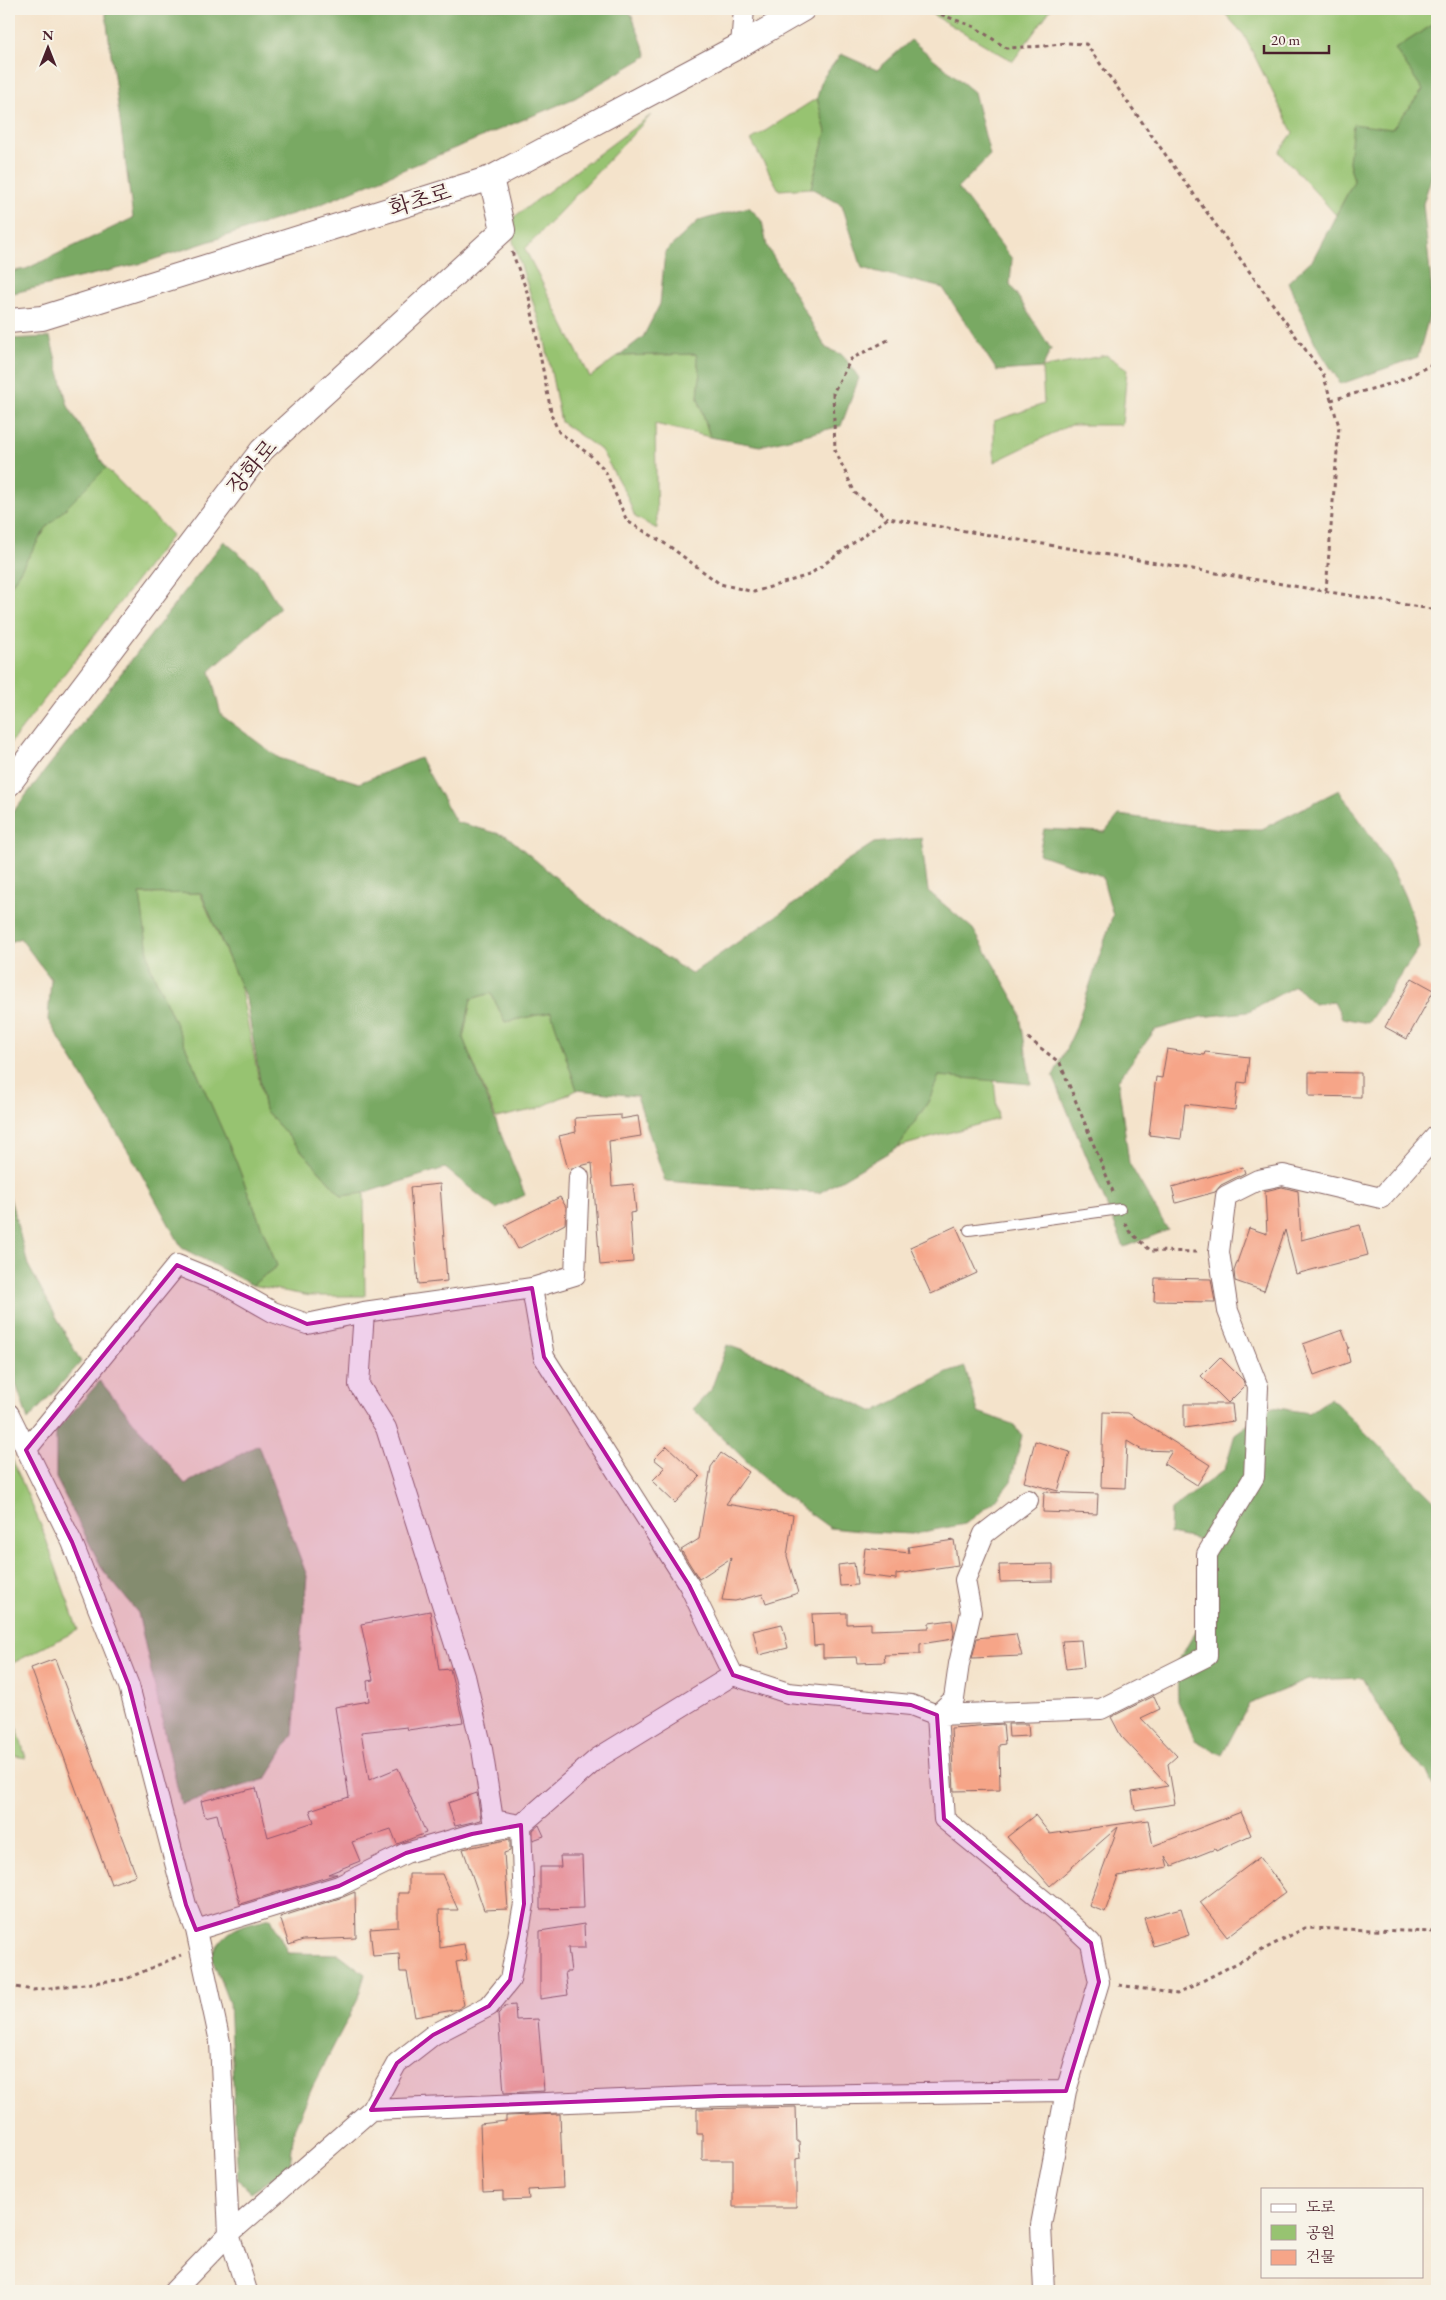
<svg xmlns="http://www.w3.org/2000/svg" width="1446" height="2300" viewBox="0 0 1446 2300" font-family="'EB Garamond','Noto Serif KR',serif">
	<rect width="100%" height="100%" fill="#f7f3e8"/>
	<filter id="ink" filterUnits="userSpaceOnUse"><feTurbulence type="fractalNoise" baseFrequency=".02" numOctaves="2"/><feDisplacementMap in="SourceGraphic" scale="10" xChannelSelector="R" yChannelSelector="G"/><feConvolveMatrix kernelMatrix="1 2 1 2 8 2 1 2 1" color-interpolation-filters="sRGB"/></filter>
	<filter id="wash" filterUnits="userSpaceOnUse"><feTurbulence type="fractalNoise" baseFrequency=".0096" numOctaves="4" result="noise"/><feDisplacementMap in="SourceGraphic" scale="20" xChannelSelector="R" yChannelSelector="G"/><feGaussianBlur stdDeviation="1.12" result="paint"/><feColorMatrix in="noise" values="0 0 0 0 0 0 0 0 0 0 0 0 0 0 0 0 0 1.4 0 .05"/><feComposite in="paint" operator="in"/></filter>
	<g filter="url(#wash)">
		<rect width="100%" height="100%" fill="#f4e3cb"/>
		<path fill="#97c371" stroke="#70714e" d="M923 9H1051L1013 61Z
			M1221 9H1437V22L1395 49 1423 90 1392 129 1349 162 1354 181 1336 215 1279 152 1293 133 1244 35Z
			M817 98 826 132 811 188 779 190 751 140Z
			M651 115 525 249 590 377 618 356 696 354 700 375 698 398 710 437 655 424 657 529 635 517 627 496 601 450 561 422 544 336 513 241 514 217Z
			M1106 355 1127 369 1122 425H1070L994 462V421L1044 404 1042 368Z
			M106 468 172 535 9 745V589L46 528Z
			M200 893 240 985 265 1110 342 1196 364 1193 365 1296H310L252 1285 277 1266 235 1159 150 966 139 894Z
			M491 993 505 1022 551 1012 577 1090 537 1109 496 1118 463 1038 471 999Z
			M939 1076 994 1080 998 1119 898 1147 928 1102Z
			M9 1452 42 1528 78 1630 9 1665Z
			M9 1702 26 1758 9 1755Z"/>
		<path fill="#79a963" stroke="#626447" d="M105 9H626L632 16 647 56 575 98 314 207 143 263 9 294V272L26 269 133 218Z
			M1437 22V158L1423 204 1433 302 1418 357 1341 384 1316 345 1288 282 1313 259 1354 181 1349 162 1353 124 1392 129 1423 90 1395 49Z
			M911 40 974 92 990 155 958 188 1012 259 1010 284 1051 349 1042 368 997 371 943 288 862 268 842 205 811 188 826 132 817 98 822 79 841 54 877 70Z
			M749 207 762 221 767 246 826 348 843 355 859 378 841 426 760 446 710 437 698 398 700 375 696 354 618 356 643 337 660 304 665 252 698 221Z
			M50 337 68 406 106 468 46 528 9 589V339Z
			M224 541 256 568 280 608 210 671 221 715 279 758 359 783 420 758 456 822 507 836 593 909 691 974 810 893 843 863 874 843 921 838 928 891 973 929 1019 1008 1031 1084 939 1076 928 1102 898 1147 819 1193 665 1181 637 1096 577 1090 551 1012 505 1022 491 993 471 999 463 1038 525 1195 496 1209 445 1168 364 1193 342 1196 265 1110 246 999 201 893 140 894 150 966 235 1159 277 1266 252 1285 182 1248 133 1159 48 1020 51 979 20 938 9 943V817Z
			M1339 790C1372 839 1412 888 1419 948L1368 1023 1342 1018 1334 1001 1314 1004 1295 986 1247 1012 1201 1017 1155 1030 1118 1080 1129 1163 1168 1230 1124 1247 1053 1076 1075 1030 1113 915 1102 876 1039 854 1044 829 1105 832 1119 815 1221 829H1262Z
			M9 1194 28 1265 81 1362 28 1420 9 1363Z
			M727 1345 766 1359 874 1412 947 1373 965 1367 978 1412 1012 1424 1022 1435 1011 1481 995 1501 965 1524 912 1534 870 1532 830 1528 772 1486 693 1409 711 1390Z
			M100 1381 185 1484 258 1445 307 1576 293 1734 266 1779 181 1804 138 1613 103 1570 56 1478V1431Z
			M1331 1398 1437 1504V1795L1426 1771 1407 1754 1363 1678 1308 1680 1249 1704 1222 1755 1195 1740 1178 1701 1177 1663 1197 1629 1201 1540 1170 1534 1171 1510 1225 1469 1235 1434 1272 1407 1309 1413Z
			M271 1918 288 1953 339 1954 365 1974 357 2001 312 2088 294 2129 290 2166 251 2192 238 2180 229 2003 211 1956C227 1927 241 1925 271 1918Z"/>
		<g id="blocks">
			<path fill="#f6a588" d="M1412 978 1434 990 1407 1039 1385 1027Z
				M1167 1049 1204 1055 1205 1052 1249 1057 1246 1083 1238 1082 1235 1110 1185 1104 1181 1139 1149 1135 1156 1077 1162 1078Z
				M1309 1072 1361 1073V1097L1309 1096Z
				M621 1115V1119L638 1116 641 1136 609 1141 612 1186 633 1184 636 1212 630 1213 633 1262 600 1265 592 1163 568 1169 559 1136 576 1132 575 1118Z
				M1243 1167 1245 1173 1221 1185 1215 1192 1176 1203 1172 1187Z
				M440 1184 447 1281 418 1284 410 1187Z
				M1282 1187 1298 1191 1301 1240 1360 1225 1368 1255 1296 1274 1285 1230 1264 1291 1235 1281 1234 1271 1249 1228 1267 1234 1265 1191Z
				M560 1197 566 1207 565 1224 518 1249 505 1225Z
				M956 1226 977 1273 931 1294 910 1247Z
				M1155 1278 1211 1279 1215 1302 1154 1301Z
				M1342 1330 1349 1348 1347 1349 1350 1362 1314 1375 1303 1344Z
				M1220 1357 1243 1380 1245 1386 1228 1403 1201 1376Z
				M1184 1404H1232L1234 1421 1184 1428Z
				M1103 1412 1128 1413 1210 1465 1197 1485 1164 1464 1172 1451 1142 1450 1127 1441 1125 1488 1101 1487Z
				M1035 1441 1070 1452 1058 1491 1024 1482Z
				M667 1446 700 1477 675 1503 652 1481 665 1468 654 1459Z
				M721 1453 749 1472 726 1504 793 1515 787 1556 798 1593 766 1603 763 1594 735 1601 722 1600 731 1558 699 1579 681 1550 699 1539 711 1467Z
				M1044 1492 1098 1494 1097 1514 1043 1512Z
				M954 1540 958 1565 896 1574V1579L862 1575 865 1548 909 1553 908 1547Z
				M854 1563 857 1585 840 1586 838 1565Z
				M1053 1564V1581L1000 1582 999 1565Z
				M430 1611 439 1670 450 1669 463 1722 408 1730 407 1727 361 1732 369 1780 398 1768 426 1833 397 1844 391 1829 352 1842 360 1861 328 1874H337L240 1904 217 1814 205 1817 201 1801 256 1788 268 1837 314 1822 310 1810 349 1797 335 1707 369 1701 367 1681 373 1680 361 1624Z
				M847 1613V1624L871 1623V1630L929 1628V1623L952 1620 954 1633 953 1639 920 1644V1654L884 1655 885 1662 857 1663 856 1657 823 1658V1645L814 1646 812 1614Z
				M782 1624 788 1648 759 1655 753 1631Z
				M1016 1634 1022 1656 972 1658 977 1638Z
				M1081 1640 1084 1667 1066 1669 1062 1641Z
				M55 1659 136 1875 111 1884 31 1668Z
				M1154 1696 1160 1709 1141 1718 1177 1756 1168 1764 1175 1804 1135 1810 1132 1792 1168 1786 1121 1736 1111 1717Z
				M1003 1724 1005 1744 999 1745 1000 1790 954 1791 951 1728Z
				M1008 1724H1028L1029 1736 1009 1737Z
				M477 1793 481 1820 455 1826 448 1803Z
				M1241 1812 1251 1835 1216 1851 1215 1849 1172 1866 1165 1856 1168 1867 1118 1876 1105 1912 1089 1906 1118 1827 1050 1886 1007 1837 1035 1815 1050 1834 1148 1820 1153 1846Z
				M539 1825 544 1836 533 1840V1830Z
				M510 1839V1851L504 1853 508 1909 484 1910 463 1849Z
				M560 1856H582L584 1908 540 1909V1867H561Z
				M1260 1857 1286 1892 1227 1937 1200 1902Z
				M409 1874H442L458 1910H439L440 1948 464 1944 467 1960 456 1962 464 2005 458 2009 415 2017 407 1972H400L399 1954 373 1956 370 1929 398 1927V1893H409Z
				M355 1892 356 1938 303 1940 289 1945 280 1917 343 1897Z
				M1181 1908 1189 1935 1153 1946 1144 1918Z
				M584 1924 585 1948H568L571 1972H565L568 1995 540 1999V1931Z
				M515 2005 516 2020 538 2019 544 2091 504 2093 498 2014 505 2006Z
				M796 2107 797 2142H799L800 2158 796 2159V2207H733V2160H702V2134H697V2109Z
				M560 2114 563 2188 528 2190 529 2199 503 2200V2191L483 2192 480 2124 506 2121V2116Z"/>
		</g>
	</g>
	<g filter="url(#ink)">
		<use href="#blocks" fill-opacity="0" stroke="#866463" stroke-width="1"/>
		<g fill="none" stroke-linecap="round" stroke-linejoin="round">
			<g stroke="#866463" stroke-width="12">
				<path id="service" d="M969 1230 1120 1209"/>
			</g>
			<g stroke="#866463" stroke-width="22">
				<path id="minor" d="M741 45 744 9
					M532 1288 544 1357 689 1585 733 1675 788 1693 911 1705 937 1715 944 1819 1059 1913 1091 1943 1099 1982 1066 2091 1041 2225 1044 2291
					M9 1414 72 1542 129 1686 186 1905 196 1930 339 1886 406 1853 472 1834 521 1825 493 1820 482 1749 465 1676 386 1428 359 1385 364 1312 532 1288 575 1275 579 1177
					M26 1450 177 1265 224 1284 273 1312 307 1324 364 1312
					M1028 1500 984 1534 965 1580 971 1612 959 1664 954 1699 937 1715 1101 1709 1207 1656V1554L1254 1477 1258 1387 1228 1311 1219 1252 1226 1196 1258 1180 1283 1175 1381 1198 1437 1135
					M196 1930 220 2042 229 2234 247 2291
					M371 2110 720 2096 1066 2091
					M174 2291 229 2234 371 2110 397 2063 433 2035 489 2006 510 1980 524 1904 521 1825 598 1758 733 1675"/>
			</g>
			<g stroke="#866463" stroke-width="26">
				<path id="tertiary" d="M9 321 42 318 491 178 741 45 803 9
					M9 784 262 450 503 230 491 178"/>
			</g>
			<path stroke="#866463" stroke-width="3" stroke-dasharray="4 4" stroke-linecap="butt" d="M926 9 975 27 1006 48 1045 46 1066 43 1086 44 1323 374 1339 426 1326 590
				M1437 194V216
				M512 252 529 297 552 417 559 432 590 455 605 470 627 521 669 546 720 584 754 592 809 575 888 518 1437 610
				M888 340 851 359 833 393 835 450 855 493 888 518
				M1331 400 1397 382 1433 364 1437 353
				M1028 1038 1060 1063 1114 1194
				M1125 1223 1129 1231 1151 1251 1198 1252
				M1119 1985 1177 1994 1305 1928 1437 1932
				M9 1986 33 1990 126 1979 181 1955"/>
			<use href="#service" stroke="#fff" stroke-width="10"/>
			<use href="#minor" stroke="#fff" stroke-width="20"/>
			<use href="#tertiary" stroke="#fff" stroke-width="24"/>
		</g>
	</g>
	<path fill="#b5179e" fill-opacity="0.2" stroke="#b5179e" stroke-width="4" stroke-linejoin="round" d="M177 1265 307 1324 532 1288 544 1357 689 1585 733 1675 788 1693 911 1705 937 1715 944 1819 1091 1943 1099 1982 1066 2091 720 2096 371 2110 397 2063 433 2035 489 2006 510 1980 524 1904 521 1825 472 1834 406 1853 339 1886 196 1930 186 1905 129 1686 72 1542 26 1450Z"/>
	<g text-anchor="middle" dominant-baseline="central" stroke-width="4.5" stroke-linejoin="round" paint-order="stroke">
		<g font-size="22" fill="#4a1f2b" stroke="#f7f3e8">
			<text transform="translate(420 200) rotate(-17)">화초로</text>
			<text transform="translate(252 467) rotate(-50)">장화로</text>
		</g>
	</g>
	<rect width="1446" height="2300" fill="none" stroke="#f7f3e8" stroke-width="30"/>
	<rect x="1261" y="2188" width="162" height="90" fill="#f7f3e8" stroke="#b29e9c"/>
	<rect x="1271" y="2204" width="25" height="8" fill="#ffffff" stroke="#b29e9c"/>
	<text x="1306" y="2212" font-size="15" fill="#4a1f2b">도로</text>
	<rect x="1271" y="2225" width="25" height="15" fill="#97c371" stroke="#b29e9c"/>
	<text x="1306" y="2238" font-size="15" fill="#4a1f2b">공원</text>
	<rect x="1271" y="2250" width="25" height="15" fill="#f6a588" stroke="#b29e9c"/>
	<text x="1306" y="2262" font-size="15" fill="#4a1f2b">건물</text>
	<g transform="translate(48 48)" stroke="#f7f3e8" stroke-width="4" paint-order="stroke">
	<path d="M0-4L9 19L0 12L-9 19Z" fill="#4a1f2b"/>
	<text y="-8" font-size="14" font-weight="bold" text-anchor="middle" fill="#4a1f2b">N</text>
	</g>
	<path d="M1264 45v8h65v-8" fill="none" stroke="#4a1f2b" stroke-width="2.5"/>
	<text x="1271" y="45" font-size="15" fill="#4a1f2b" stroke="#f7f3e8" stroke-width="4" paint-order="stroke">20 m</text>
</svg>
